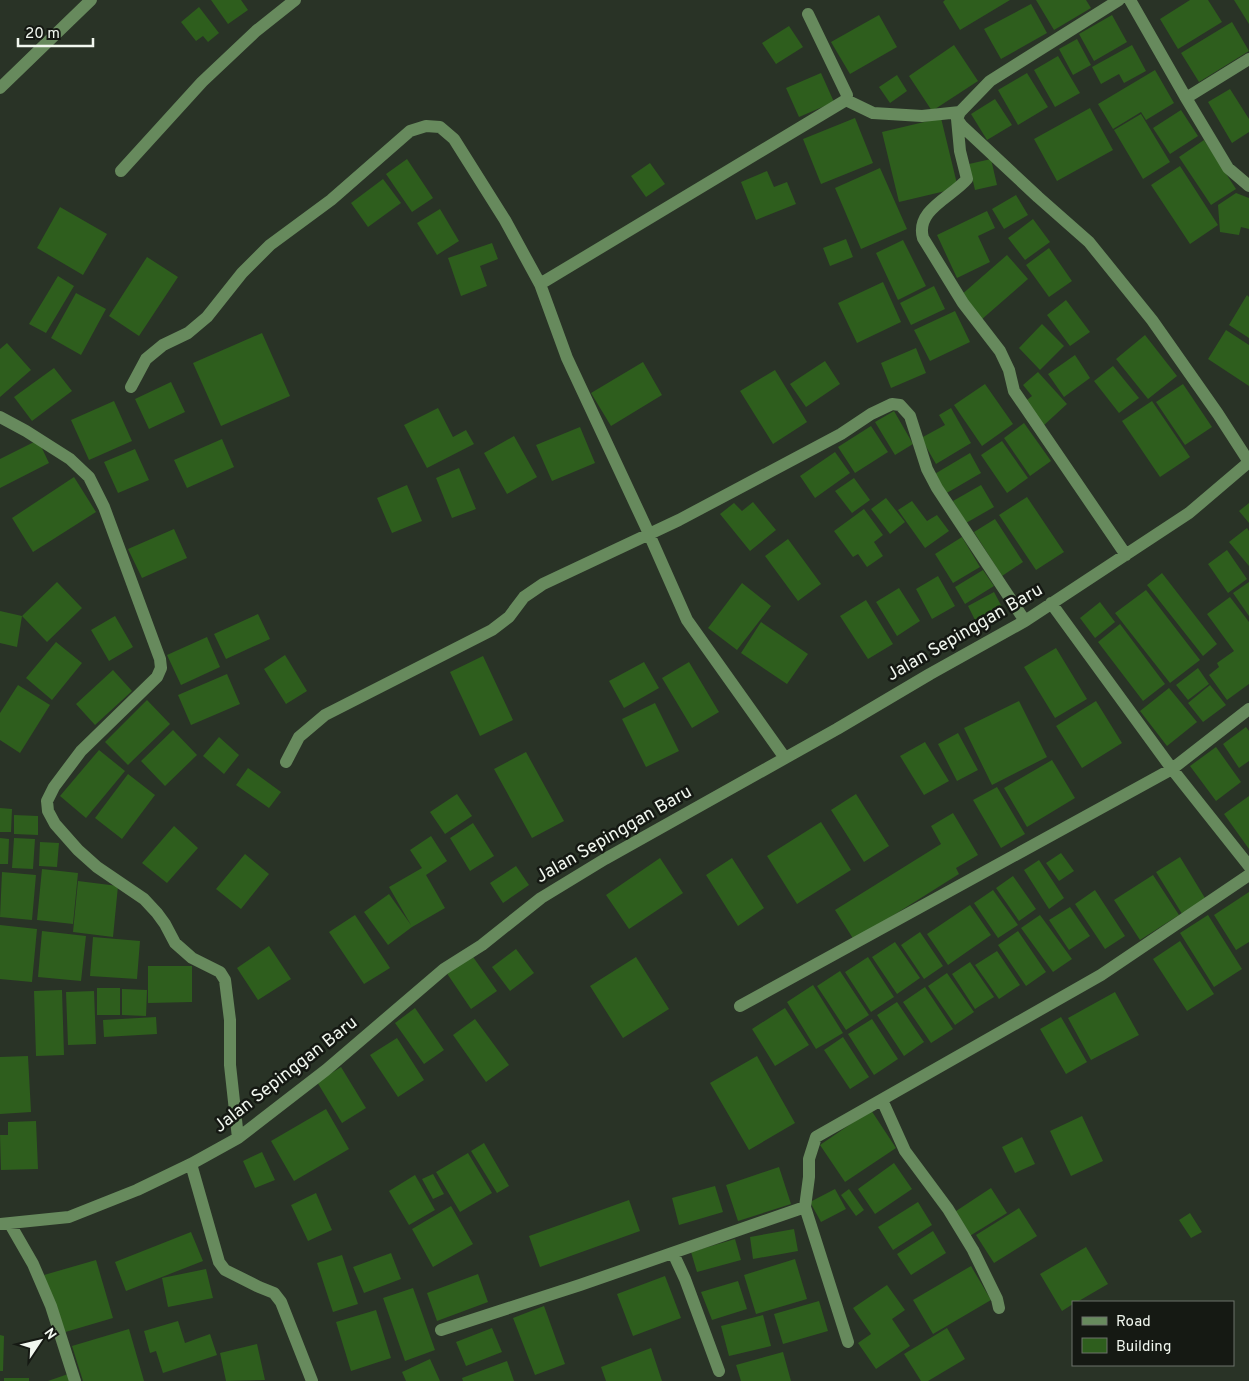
<svg xmlns="http://www.w3.org/2000/svg" width="1249" height="1381" viewBox="0 0 1249 1381" font-family="Overpass,sans-serif">
	<rect width="100%" height="100%" fill="#293326"/>
	<path fill="#2e5e1d" d="M211 0H241L248 10 228 24Z
		M945 0H1010L960 30 943 2Z
		M1036 0H1086L1091 8 1054 30Z
		M1190 0H1208L1222 22 1178 49 1160 19Z
		M1234 0H1249V24Z
		M1031 4 1047 33 1001 59 984 29Z
		M199 7 219 33 208 42 203 36 196 41 181 22Z
		M879 15 897 47 850 74 831 42Z
		M1112 15 1127 42 1094 61 1079 34Z
		M1232 22 1249 51 1199 82 1181 53Z
		M789 26 803 47 776 64 762 43Z
		M1077 39 1091 65 1073 75 1059 49Z
		M954 45 978 81 932 111 909 76Z
		M1132 45 1146 71 1124 83 1119 74 1101 84 1092 67Z
		M1058 56 1080 93 1055 107 1034 70Z
		M1155 70 1174 103 1146 120 1141 112 1113 129 1098 104Z
		M821 73 834 102 799 117 786 88Z
		M1027 73 1048 107 1018 125 998 90Z
		M897 75 907 91 890 103 879 87Z
		M1230 89 1249 119V132L1232 143 1208 102Z
		M995 99 1012 125 987 140 971 114Z
		M1090 108 1113 150 1057 181 1034 139Z
		M1181 110 1198 136 1170 154 1153 128Z
		M1141 114 1170 162 1143 179 1114 130Z
		M855 118 873 163 821 184 803 139Z
		M941 118 958 188 899 202 882 132Z
		M1204 140 1236 189 1211 205 1179 157Z
		M407 159 433 198 412 212 386 174Z
		M991 159 997 185 975 190 969 164Z
		M650 163 665 184 646 197 631 176Z
		M1180 166 1218 225 1190 244 1151 185Z
		M880 168 907 229 861 249 835 188Z
		M767 171 774 187 787 182 796 204 756 220 741 182Z
		M383 179 401 203 368 227 351 203Z
		M1236 193 1249 198V229L1241 227 1239 235 1220 232 1218 205Z
		M1016 195 1028 215 1004 229 992 209Z
		M60 207 107 234 83 275 37 248Z
		M440 209 459 241 437 255 417 223Z
		M987 211 995 228 978 236 990 262 957 278 937 235Z
		M1033 219 1050 242 1025 260 1008 238Z
		M846 239 853 257 830 266 823 248Z
		M903 240 926 286 898 300 876 253Z
		M492 243 498 259 480 266 487 286 461 296 448 258Z
		M1049 248 1072 281 1049 297 1026 265Z
		M1007 255 1028 279 981 320 960 296Z
		M147 257 178 277 139 336 109 316Z
		M58 276 74 286 46 333 29 324Z
		M883 282 901 322 857 343 838 303Z
		M934 286 945 309 911 325 900 303Z
		M76 293 106 309 81 355 51 338Z
		M1247 295 1249 297V338L1229 325Z
		M1066 300 1090 332 1070 346 1047 315Z
		M955 311 970 342 930 361 914 330Z
		M1042 324 1064 346 1040 370 1019 348Z
		M1226 330 1249 345V386L1208 359Z
		M262 333 290 396 221 426 193 363Z
		M1145 335 1177 376 1148 399 1116 359Z
		M7 343 31 370 0 397V349Z
		M916 348 926 373 891 388 881 363Z
		M1075 355 1090 378 1064 397 1048 374Z
		M825 361 840 384 806 407 790 384Z
		M643 362 662 395 611 426 591 393Z
		M1113 366 1139 398 1119 413 1094 381Z
		M54 368 72 391 32 421 14 397Z
		M775 370 807 422 773 444 740 391Z
		M1038 372 1067 404 1043 426 1023 403 1032 396 1023 385Z
		M171 382 185 412 149 429 135 399Z
		M985 384 1013 424 982 446 954 405Z
		M1183 384 1212 427 1185 445 1156 402Z
		M114 401 132 441 89 460 71 420Z
		M1152 401 1190 457 1160 477 1122 421Z
		M438 408 453 437 466 430 474 444 427 468 404 425Z
		M951 408 971 443 936 464 921 438 945 425 939 415Z
		M894 411 913 444 895 455 875 422Z
		M1024 423 1051 461 1030 476 1004 438Z
		M871 426 888 452 855 473 838 447Z
		M580 427 595 463 552 481 536 445Z
		M514 436 537 477 507 494 484 453Z
		M222 439 234 467 187 488 174 460Z
		M38 440 49 463 0 488V459Z
		M1002 441 1028 478 1007 493 981 455Z
		M135 449 149 480 118 493 104 462Z
		M835 452 850 473 815 498 800 476Z
		M970 453 981 473 945 494 933 475Z
		M459 468 476 509 452 518 436 478Z
		M74 477 96 512 33 552 12 518Z
		M854 478 870 500 852 513 835 491Z
		M407 485 422 521 392 533 377 498Z
		M981 485 994 507 966 523 953 501Z
		M1027 497 1064 552 1036 570 999 515Z
		M886 498 905 522 890 534 871 509Z
		M912 501 927 521 937 515 949 531 925 548 898 510Z
		M753 502 776 530 750 551 720 514 734 503 742 511Z
		M1249 503V523L1239 511Z
		M864 509 883 535 874 542 883 556 867 567 858 554 853 557 834 531Z
		M995 519 1023 562 1002 576 974 532Z
		M1247 528 1249 531V566L1229 542Z
		M174 529 187 558 142 578 128 549Z
		M962 537 980 567 953 583 935 554Z
		M788 539 821 584 798 601 765 556Z
		M1227 550 1247 579 1228 593 1208 564Z
		M983 570 994 586 965 604 955 587Z
		M1162 573 1217 644 1203 656 1147 585Z
		M938 576 955 606 932 619 916 589Z
		M57 582 82 608 47 642 22 616Z
		M1249 582V616L1233 593Z
		M742 583 771 606 737 650 708 628Z
		M899 588 920 621 897 636 876 602Z
		M1146 590 1200 660 1170 683 1115 613Z
		M994 592 1002 607 975 620 968 606Z
		M1230 597 1249 622V684L1227 700 1209 675 1219 667 1217 663 1234 651 1207 614Z
		M866 600 893 644 868 659 840 616Z
		M1100 602 1115 622 1095 638 1080 618Z
		M0 611 22 616 17 647 0 643Z
		M258 614 270 639 226 659 214 634Z
		M115 616 133 647 109 661 91 630Z
		M761 622 808 654 787 684 741 653Z
		M1120 624 1165 684 1143 701 1098 642Z
		M207 637 220 667 181 685 167 655Z
		M56 642 82 663 52 700 26 678Z
		M1056 648 1087 699 1055 718 1024 667Z
		M285 655 307 691 286 704 264 669Z
		M483 656 513 720 480 736 450 672Z
		M644 662 659 688 624 708 609 681Z
		M689 662 719 712 692 728 662 678Z
		M1198 668 1209 684 1188 700 1176 685Z
		M113 670 132 691 95 725 76 704Z
		M227 674 240 704 191 725 178 695Z
		M18 685 50 705 20 753 0 740V713Z
		M1210 685 1226 705 1203 722 1188 703Z
		M1169 688 1197 722 1167 746 1140 711Z
		M147 700 170 724 128 765 105 742Z
		M1019 701 1047 757 992 785 964 728Z
		M1096 701 1122 743 1082 768 1056 726Z
		M655 703 679 751 646 767 622 719Z
		M1246 727 1249 731V761L1239 768 1223 744Z
		M173 730 197 755 165 786 141 761Z
		M958 733 978 770 957 781 938 744Z
		M219 737 239 755 224 774 203 756Z
		M925 742 949 781 924 795 900 756Z
		M1216 747 1241 782 1216 801 1190 766Z
		M99 750 125 771 86 818 60 796Z
		M526 752 564 821 532 838 494 769Z
		M1052 760 1075 798 1027 827 1004 788Z
		M248 768 281 792 269 808 236 785Z
		M128 774 155 795 122 839 95 818Z
		M997 787 1025 834 1001 848 973 800Z
		M457 794 472 816 445 834 430 812Z
		M856 794 889 846 864 862 831 810Z
		M1249 796V849L1224 814Z
		M0 808 12 809 11 832H0Z
		M953 813 978 855 956 868 959 874 854 940 835 910 941 844 931 826Z
		M14 815 38 816V835L14 834Z
		M821 822 851 870 797 904 767 856Z
		M473 823 494 856 470 871 450 838Z
		M174 826 198 848 167 883 142 863Z
		M431 836 447 861 426 875 445 908 412 927 388 945 364 912 389 894 411 925 389 887 422 868 410 850Z
		M0 838 9 839 8 864H0Z
		M14 838 35 839 33 869 12 868Z
		M40 842 59 843 57 867 39 866Z
		M1061 853 1074 871 1059 881 1046 863Z
		M245 854 269 874 241 909 216 889Z
		M1180 857 1208 903 1184 917 1156 872Z
		M660 858 683 893 629 929 606 895Z
		M732 858 764 908 738 926 706 875Z
		M1039 860 1064 898 1049 909 1024 870Z
		M516 866 529 885 503 903 490 883Z
		M42 869 78 873 73 924 37 920Z
		M2 872 36 875 32 920 0 917Z
		M1153 875 1179 915 1140 940 1114 900Z
		M1013 876 1036 909 1019 921 996 888Z
		M78 881 118 886 113 937 73 932Z
		M993 890 1018 925 998 938 974 903Z
		M1095 890 1125 936 1105 949 1075 904Z
		M1249 892V942L1236 950 1214 915Z
		M970 905 991 935 948 965 927 934Z
		M1070 907 1090 936 1069 950 1049 920Z
		M355 915 390 968 364 984 329 932Z
		M1040 915 1072 959 1053 972 1021 928Z
		M1208 915 1242 969 1214 987 1180 933Z
		M0 925 37 929 32 982 0 979Z
		M42 931 86 936 81 981 38 977Z
		M1018 931 1046 972 1026 986 998 945Z
		M920 932 943 966 924 979 901 945Z
		M93 937 140 941 137 979 90 976Z
		M1180 941 1214 994 1187 1011 1153 959Z
		M895 942 920 978 897 994 872 957Z
		M269 946 291 979 258 1000 237 968Z
		M516 949 534 973 510 991 492 967Z
		M997 951 1020 985 999 999 975 965Z
		M471 954 497 991 471 1009 446 972Z
		M636 957 669 1009 623 1038 590 986Z
		M868 957 894 997 871 1012 845 972Z
		M970 962 994 997 975 1009 952 974Z
		M148 966H192V1002L148 1003Z
		M840 971 869 1015 846 1030 817 986Z
		M947 973 974 1012 955 1025 928 986Z
		M813 985 843 1033 816 1049 787 1002Z
		M925 987 953 1029 931 1043 903 1002Z
		M97 988H120V1015H97Z
		M122 989 147 990 146 1016 122 1015Z
		M62 990 64 1055 36 1056 34 991Z
		M94 991 96 1044 68 1045 66 992Z
		M1115 992 1139 1035 1091 1060 1068 1018Z
		M897 1002 924 1042 904 1056 877 1015Z
		M415 1008 444 1050 424 1064 395 1023Z
		M785 1008 809 1045 775 1066 752 1029Z
		M156 1017 157 1034 104 1037 103 1020Z
		M1061 1017 1087 1062 1066 1074 1040 1029Z
		M475 1019 509 1065 486 1082 453 1035Z
		M872 1019 898 1059 874 1075 848 1034Z
		M843 1037 869 1077 850 1089 824 1050Z
		M397 1038 424 1080 398 1097 370 1055Z
		M28 1056 31 1112 0 1114V1057Z
		M757 1056 795 1123 749 1150 710 1083Z
		M341 1067 366 1108 342 1123 317 1082Z
		M326 1109 349 1149 294 1181 271 1141Z
		M871 1110 896 1148 845 1182 820 1145Z
		M1082 1116 1103 1161 1071 1176 1050 1131Z
		M36 1121 38 1169 1 1170 0 1135H8V1122Z
		M1022 1137 1035 1164 1015 1173 1002 1147Z
		M484 1143 509 1186 497 1193 471 1151Z
		M262 1152 275 1180 255 1188 243 1161Z
		M468 1153 492 1193 460 1212 436 1172Z
		M894 1163 912 1189 875 1214 858 1189Z
		M779 1167 791 1204 738 1221 726 1185Z
		M433 1174 444 1194 433 1199 422 1179Z
		M415 1175 435 1210 409 1225 389 1191Z
		M715 1186 723 1212 679 1225 672 1198Z
		M991 1188 1007 1213 968 1237 953 1213Z
		M835 1189 846 1209 821 1222 810 1202Z
		M849 1189 864 1210 856 1216 841 1195Z
		M316 1193 332 1230 308 1241 291 1205Z
		M629 1200 640 1231 540 1267 529 1236Z
		M918 1202 932 1225 893 1250 878 1227Z
		M451 1206 473 1244 433 1267 412 1229Z
		M1019 1208 1037 1236 994 1263 976 1235Z
		M1190 1213 1202 1232 1191 1238 1179 1220Z
		M794 1229 798 1251 753 1259 750 1237Z
		M933 1231 946 1253 911 1275 897 1254Z
		M191 1232 203 1261 126 1291 115 1262Z
		M735 1239 741 1260 697 1272 691 1252Z
		M1086 1247 1108 1284 1077 1302H1073V1304L1062 1311 1040 1274Z
		M391 1253 401 1279 364 1293 353 1267Z
		M342 1255 358 1304 333 1312 317 1263Z
		M795 1259 807 1299 756 1314 744 1275Z
		M96 1260 113 1318 62 1333 44 1275Z
		M971 1266 991 1300 933 1334 913 1300Z
		M206 1269 213 1298 168 1307 162 1278Z
		M478 1274 488 1302 437 1321 427 1293Z
		M665 1276 681 1318 633 1336 617 1294Z
		M738 1281 747 1309 712 1320 701 1292Z
		M887 1285 905 1310 892 1319 910 1346 876 1369 858 1343 871 1334 853 1308Z
		M413 1288 435 1350 405 1361 383 1298Z
		M819 1301 828 1331 783 1344 774 1314Z
		M544 1306 565 1364 535 1375 513 1318Z
		M376 1310 391 1358 351 1371 336 1322Z
		M763 1315 771 1346 729 1356 721 1326Z
		M178 1321 185 1343 210 1334 217 1355 163 1373 156 1351 150 1353 144 1331Z
		M492 1328 502 1352 466 1366 456 1342Z
		M947 1328 965 1359 928 1381H921L904 1354Z
		M129 1329 144 1381H83L72 1346Z
		M0 1335 4 1336 3 1371H0Z
		M257 1344 265 1380 226 1381 220 1353Z
		M651 1348 662 1381H606L601 1367Z
		M783 1352 791 1381H741L736 1365Z
		M430 1359 440 1381H406L402 1372Z
		M507 1361 514 1381H463L462 1378Z
		M71 1373 73 1381H48Z
		M4 1378H29V1381H4Z"/>
	<g fill="none" stroke-linecap="round" stroke-linejoin="round">
		<path stroke="#678a5d" stroke-width="12" d="M1119 0 990 81 960 112 957 119 962 126 1038 197 1089 242 1152 320 1218 414 1249 462
			M1130 0 1186 98 1228 168 1249 186
			M0 88 91 0
			M1186 98 1249 59
			M846 100 873 113 922 116 960 112
			M957 119 960 151 967 179C952 197 915 210 923 238L963 303 1000 351 1009 370 1014 391 1126 555
			M121 171 202 82 256 31 295 0
			M540 284 846 100 847 95 808 14
			M131 387 146 359 163 345 188 333 207 317 242 273 270 245 331 200 410 131 426 126 440 127 454 139 505 220 540 284 567 358 645 525 687 620 785 758
			M0 417 26 431 70 459 89 477 104 507 160 659 161 668 157 677 81 751 54 787 47 801 48 811 55 824 78 850 97 867 144 899 157 913 165 924 175 943 192 958 220 972 225 980 230 1020V1065L238 1138
			M1051 603 1172 769 1249 866
			M286 762 299 737 325 715 492 630 509 617 524 597 543 584 679 520 841 434 871 414 892 404 900 405 910 416 927 469 937 488 1025 621
			M740 1006 1172 769 1249 709
			M882 1100 905 1151 948 1209 973 1250 997 1299 999 1308
			M191 1164 219 1262 225 1270 259 1287 274 1293 281 1302 312 1381
			M0 1224 69 1217 137 1190 191 1164 238 1138 326 1070 444 969 482 945 541 898 605 859 837 729 930 674 1025 621 1189 513 1249 462
			M10 1224 33 1264 51 1306 75 1381
			M673 1253 685 1279 719 1371
			M441 1330 580 1285 805 1207
			M848 1342 805 1207 809 1177V1159L816 1137 1101 975 1249 875"/>
	</g>
	<g text-anchor="middle" dominant-baseline="central" stroke-width="5" stroke-linejoin="round" paint-order="stroke">
		<g font-size="18" fill="#f1f7ef" stroke="#151913">
			<text transform="translate(965 633) rotate(-30)">Jalan Sepinggan Baru</text>
			<text transform="translate(614 835) rotate(-30)">Jalan Sepinggan Baru</text>
			<text transform="translate(286 1075) rotate(-38)">Jalan Sepinggan Baru</text>
		</g>
	</g>
	<rect x="1072" y="1301" width="162" height="65" fill="#151913" stroke="#6d726b"/>
	<rect x="1082" y="1317" width="25" height="8" fill="#678a5d" stroke="#6d726b"/>
	<text x="1116" y="1326" font-size="15" fill="#f1f7ef">Road</text>
	<rect x="1082" y="1338" width="25" height="15" fill="#2e5e1d" stroke="#6d726b"/>
	<text x="1116" y="1351" font-size="15" fill="#f1f7ef">Building</text>
	<g transform="translate(40 1341) rotate(55)" stroke="#151913" stroke-width="4" paint-order="stroke">
	<path d="M0-4L9 19L0 12L-9 19Z" fill="#f1f7ef"/>
	<text y="-8" font-size="14" font-weight="bold" text-anchor="middle" fill="#f1f7ef">N</text>
	</g>
	<path d="M18 38v8h75v-8" fill="none" stroke="#f1f7ef" stroke-width="2.5"/>
	<text x="25" y="38" font-size="15" fill="#f1f7ef" stroke="#151913" stroke-width="4" paint-order="stroke">20 m</text>
</svg>
